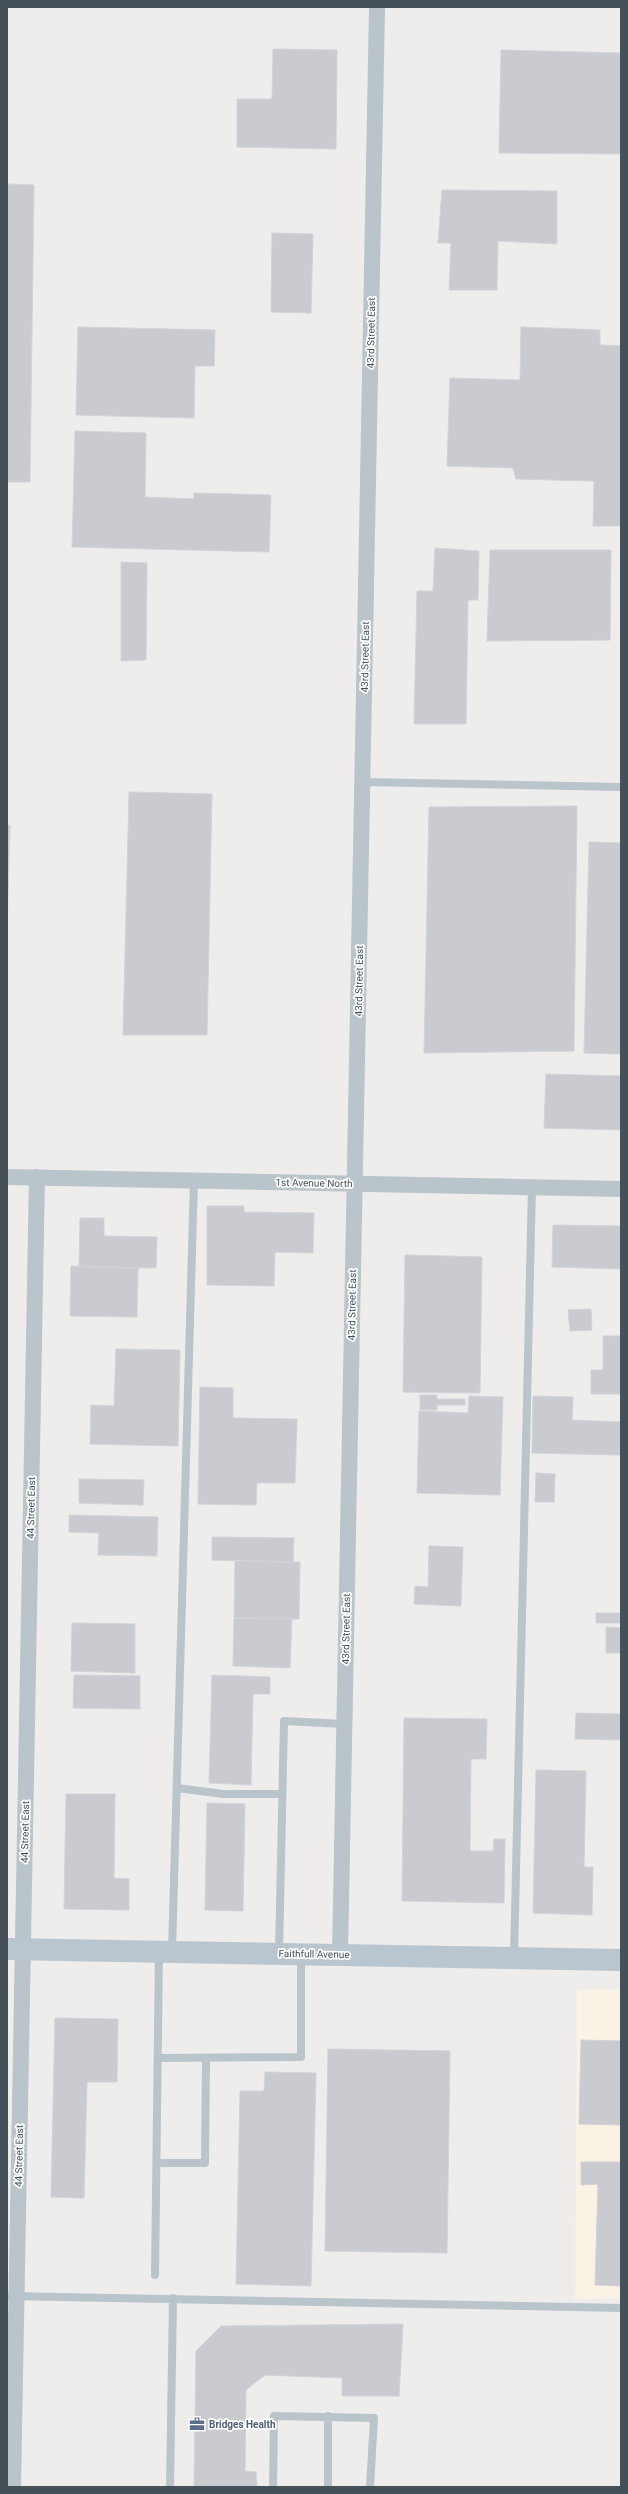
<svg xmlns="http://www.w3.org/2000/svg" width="628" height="2494" viewBox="0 0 628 2494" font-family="Roboto,sans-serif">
	<rect width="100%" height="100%" fill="#efecec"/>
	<path fill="#faf2e4" d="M577 1989H621V2299H575Z"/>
	<path fill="#c9cbd1" stroke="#d0d3d7" d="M273 49 337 50 336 149 237 147V99H272Z
		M501 50 621 53V154L499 153Z
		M7 184 34 185 30 482H7Z
		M442 190 557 191V244L498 241 497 290H449L451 243H438Z
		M272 233 313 234 311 313 271 312Z
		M78 327 215 330 214 366H195L194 418 76 415Z
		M521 327 600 330V345L621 346V526H593L594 481 516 479 513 468 447 466 450 378 520 380Z
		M75 431 146 433 145 497 194 499V493L271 495 269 552 72 547Z
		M435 548 479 551 478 600H468L466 724H414L417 591H433Z
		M490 550H611L610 640 487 641Z
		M121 562 147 563 146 660 121 661Z
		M129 792 212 794 207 1035H123Z
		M577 806 574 1051 424 1053 429 807Z
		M7 825H10L7 931Z
		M589 842 621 843V1054L584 1053Z
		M546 1074 621 1076V1130L544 1128Z
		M207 1206H244V1212L314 1213 313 1253 275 1252 274 1286 207 1285Z
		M80 1218H104V1236L157 1237 156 1268 79 1267Z
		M553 1225 621 1226V1269L552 1267Z
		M405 1255 482 1257 480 1393 403 1392Z
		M71 1266 138 1268 137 1317 70 1316Z
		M591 1309 592 1330 570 1331 568 1310Z
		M603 1336H621V1394H591V1370H603Z
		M116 1349 180 1350 178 1446 90 1444 91 1405 114 1406Z
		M200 1387 233 1388V1418L297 1419 295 1483H257L256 1505 198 1504Z
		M420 1395H437V1399H465V1405H437V1410H420Z
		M469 1396 503 1397 500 1495 417 1493 419 1411 468 1413Z
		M533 1396 573 1397 572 1420 621 1422V1455L532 1453Z
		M536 1473 555 1474 554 1502H535Z
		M79 1479 144 1480 143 1505 79 1503Z
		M69 1515 158 1517 157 1556 98 1555 99 1533 69 1532Z
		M212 1537 294 1538 293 1562 212 1560Z
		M429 1546 463 1547 461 1606 414 1604 415 1586 428 1587Z
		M235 1561 300 1562 299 1619 234 1618Z
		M596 1613H621V1623H596Z
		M234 1618 292 1619 290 1668 233 1666Z
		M72 1623 135 1624V1673L71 1671Z
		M606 1627 621 1628V1653H606Z
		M74 1675 140 1676V1709L73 1708Z
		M212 1675 270 1677V1694H253L251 1785 209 1783Z
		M576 1713 621 1714V1740L575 1739Z
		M404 1718 487 1719 486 1759H471L470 1851H493L494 1839H505L504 1903 402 1901Z
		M536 1770 586 1771 584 1867H593L592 1915 533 1913Z
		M66 1794H115L114 1878 129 1879V1910L64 1909Z
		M207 1803 245 1804 243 1911 205 1910Z
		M55 2018 118 2019 117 2082H87L84 2198 51 2197Z
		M581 2040 621 2041V2125L579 2124Z
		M328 2049 450 2051 447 2253 325 2251Z
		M265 2072 316 2073 311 2286 236 2284 240 2091H264Z
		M581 2162H621V2286L595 2285 598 2184 581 2185Z
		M403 2324 399 2396H342V2378L265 2375 246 2390 245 2471 256 2472 257 2487H194L196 2351 221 2326Z"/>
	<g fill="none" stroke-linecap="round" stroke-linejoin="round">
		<path stroke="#bac4cb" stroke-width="8" d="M363 782 621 787
			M177 1788 223 1794H282
			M172 1951 194 1180
			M279 1953 284 1721 344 1724
			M514 1957 532 1188
			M158 2058 301 2057V1955
			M157 2163H205L206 2058
			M155 2275 159 1952
			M7 2296 621 2308
			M328 2416V2487
			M170 2487 173 2298
			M273 2487 274 2416 374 2418 370 2487"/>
		<path stroke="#bac4cb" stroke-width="16" d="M7 1177 621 1189
			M340 1955 377 7
			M13 2487 37 1177"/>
		<path stroke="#bac6cf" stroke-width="22" d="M7 1949 621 1960"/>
	</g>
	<defs>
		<g id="office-bare" transform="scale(1.2)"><path d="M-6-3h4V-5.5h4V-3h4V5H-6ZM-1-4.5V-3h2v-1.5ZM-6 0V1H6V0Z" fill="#5c6f8a" stroke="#fff" stroke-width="2.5" paint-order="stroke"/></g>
	</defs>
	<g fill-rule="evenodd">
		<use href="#office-bare" x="197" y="2424"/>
	</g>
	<g text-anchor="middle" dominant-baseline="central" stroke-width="3.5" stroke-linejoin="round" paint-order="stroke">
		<g font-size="10" fill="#455058" stroke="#fff">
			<text transform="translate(371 333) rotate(-89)">43rd Street East</text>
			<text transform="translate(365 657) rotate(-89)">43rd Street East</text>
			<text transform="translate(359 981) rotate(-89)">43rd Street East</text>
			<text transform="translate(314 1183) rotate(1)">1st Avenue North</text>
			<text transform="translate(352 1305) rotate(-89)">43rd Street East</text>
			<text transform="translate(31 1508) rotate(-89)">44 Street East</text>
			<text transform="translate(346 1629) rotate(-89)">43rd Street East</text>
			<text transform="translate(25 1832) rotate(-89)">44 Street East</text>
			<text transform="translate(314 1954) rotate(1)">Faithfull Avenue</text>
			<text transform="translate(19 2156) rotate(-89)">44 Street East</text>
		</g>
		<g font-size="10" font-weight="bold" fill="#4e5e75" stroke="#fff" text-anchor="start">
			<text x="209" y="2424">Bridges Health</text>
		</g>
	</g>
	<rect width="628" height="2494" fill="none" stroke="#455058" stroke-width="16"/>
</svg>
